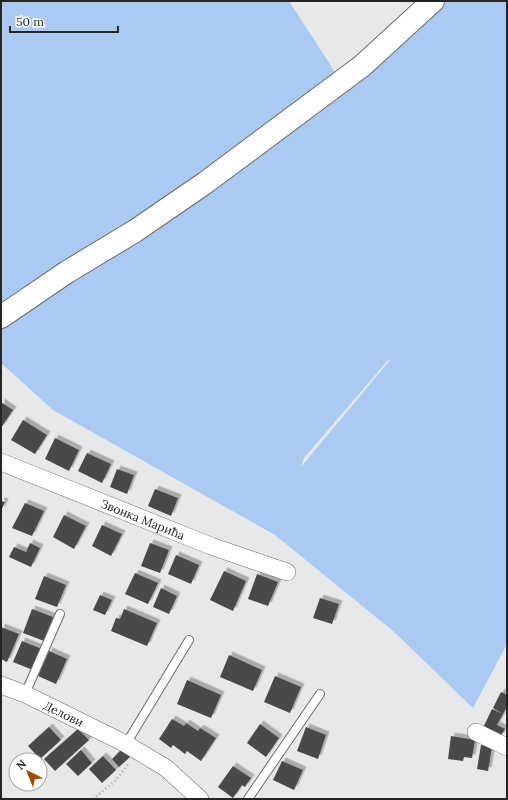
<svg xmlns="http://www.w3.org/2000/svg" width="508" height="800" viewBox="0 0 508 800" font-family="Lora,serif">
	<defs>
		<filter id="shadow"><feDropShadow dx="3.5" dy="-3.5" stdDeviation="0" flood-color="#0004"/></filter>
	</defs>
	<rect width="100%" height="100%" fill="#e7e8e9"/>
	<path fill="#aacaf2" fill-rule="evenodd" d="M1 1H289L346 89 444 1H507V644L473 708 393 631 275 535 53 410 1 363ZM389 359 390 360 301 467 304 458Z"/>
	<path fill="#48494a" filter="url(#shadow)" d="M1 402 13 410 1 428Z
		M23 420 47 435 35 454 11 440Z
		M55 438 79 450 69 471 45 459Z
		M87 453 111 464 102 483 78 471Z
		M117 469 134 475 127 494 110 487Z
		M155 489 178 498 171 516 148 506Z
		M1 501 5 502 1 511Z
		M25 503 44 511 32 536 12 528Z
		M64 515 86 526 74 549 53 537Z
		M102 525 122 534 111 556 92 546Z
		M30 543 40 548 31 567 9 557 14 547 26 552Z
		M150 543 169 550 160 573 141 566Z
		M176 555 199 565 191 584 168 574Z
		M224 571 246 581 233 611 210 600Z
		M135 573 158 583 148 604 125 594Z
		M257 574 278 582 268 606 248 599Z
		M44 576 66 585 57 607 35 599Z
		M161 588 177 596 169 614 153 607Z
		M100 595 112 600 105 615 93 610Z
		M320 598 339 604 332 624 313 618Z
		M32 609 53 617 44 641 23 633Z
		M124 609 157 623 147 646 111 631 116 618 120 619Z
		M1 627 19 634 7 662 1 659Z
		M22 641 42 649 33 670 13 662Z
		M49 651 67 659 56 684 38 676Z
		M229 655 262 670 253 691 220 677Z
		M275 676 301 687 290 713 264 702Z
		M187 680 221 695 211 718 177 704Z
		M501 692 507 695V706L503 714 493 708Z
		M492 709 503 714 497 725 505 729 500 737 483 728Z
		M172 719 184 726 186 723 198 731 200 728 216 738 201 761 187 751 185 754 173 745 171 748 159 739Z
		M260 724 279 738 266 757 247 743Z
		M49 727 61 740 40 759 28 746Z
		M306 727 326 735 318 759 297 751Z
		M78 729 89 740 55 771 44 759Z
		M451 736 475 740 472 758 464 757 463 761 448 759Z
		M481 745 492 747 488 771 477 769Z
		M122 749 130 757 119 767 112 759Z
		M81 750 92 763 78 776 66 764Z
		M103 756 116 770 102 783 89 769Z
		M282 761 303 770 294 790 273 780Z
		M233 766 251 778 245 787 242 785 233 798 218 787Z"/>
	<g fill="none" stroke-linecap="round" stroke-linejoin="round">
		<g stroke="#6b6b6d" stroke-width="10">
			<path id="lane" d="M25 694 60 614
				M126 744 189 640
				M248 799 320 694"/>
		</g>
		<g stroke="#6b6b6d" stroke-width="18">
			<g id="street">
				<path id="s1" d="M1 462 211 546 287 572"/>
				<path id="s2" d="M1 685 25 694 126 744 166 768 200 799"/>
				<path d="M476 732 507 747"/>
			</g>
		</g>
		<g stroke="#6b6b6d" stroke-width="24">
			<path id="secondary" d="M1 317 67 272 135 231 205 183 362 66 433 1"/>
		</g>
		<path stroke="#a6a7a8" stroke-width="2.5" stroke-dasharray="1 3" stroke-linecap="butt" d="M93 799 115 781 129 763"/>
		<use href="#lane" stroke="#fff" stroke-width="8"/>
		<use href="#street" stroke="#fff" stroke-width="17"/>
		<use href="#secondary" stroke="#fff" stroke-width="22"/>
	</g>
	<g text-anchor="middle" dominant-baseline="central" stroke-width="4" stroke-linejoin="round" paint-order="stroke">
		<g font-size="12" fill="#242525" stroke="#fff">
			<text stroke="none"><textPath href="#s1" startOffset="153">Звонка Марића</textPath></text>
			<text stroke="none"><textPath href="#s2" startOffset="69">Делови</textPath></text>
		</g>
	</g>
	<rect width="508" height="800" fill="none" stroke="#242525" stroke-width="4"/>
	<g transform="translate(28 772) rotate(317)"><circle r="19" fill="#ffffff" stroke="#a7a8a8"/>
	<path d="M0-3L7 15L0 10L-7 15Z" fill="#a64500"/>
	<text y="-6" font-size="11" font-weight="bold" text-anchor="middle" fill="#242525">N</text>
	</g>
	<path d="M10 26v6h108v-6" fill="none" stroke="#242525" stroke-width="2"/>
	<text x="16" y="26" font-size="12" fill="#242525" stroke="#ffffff" stroke-width="3" paint-order="stroke">50 m</text>
</svg>
